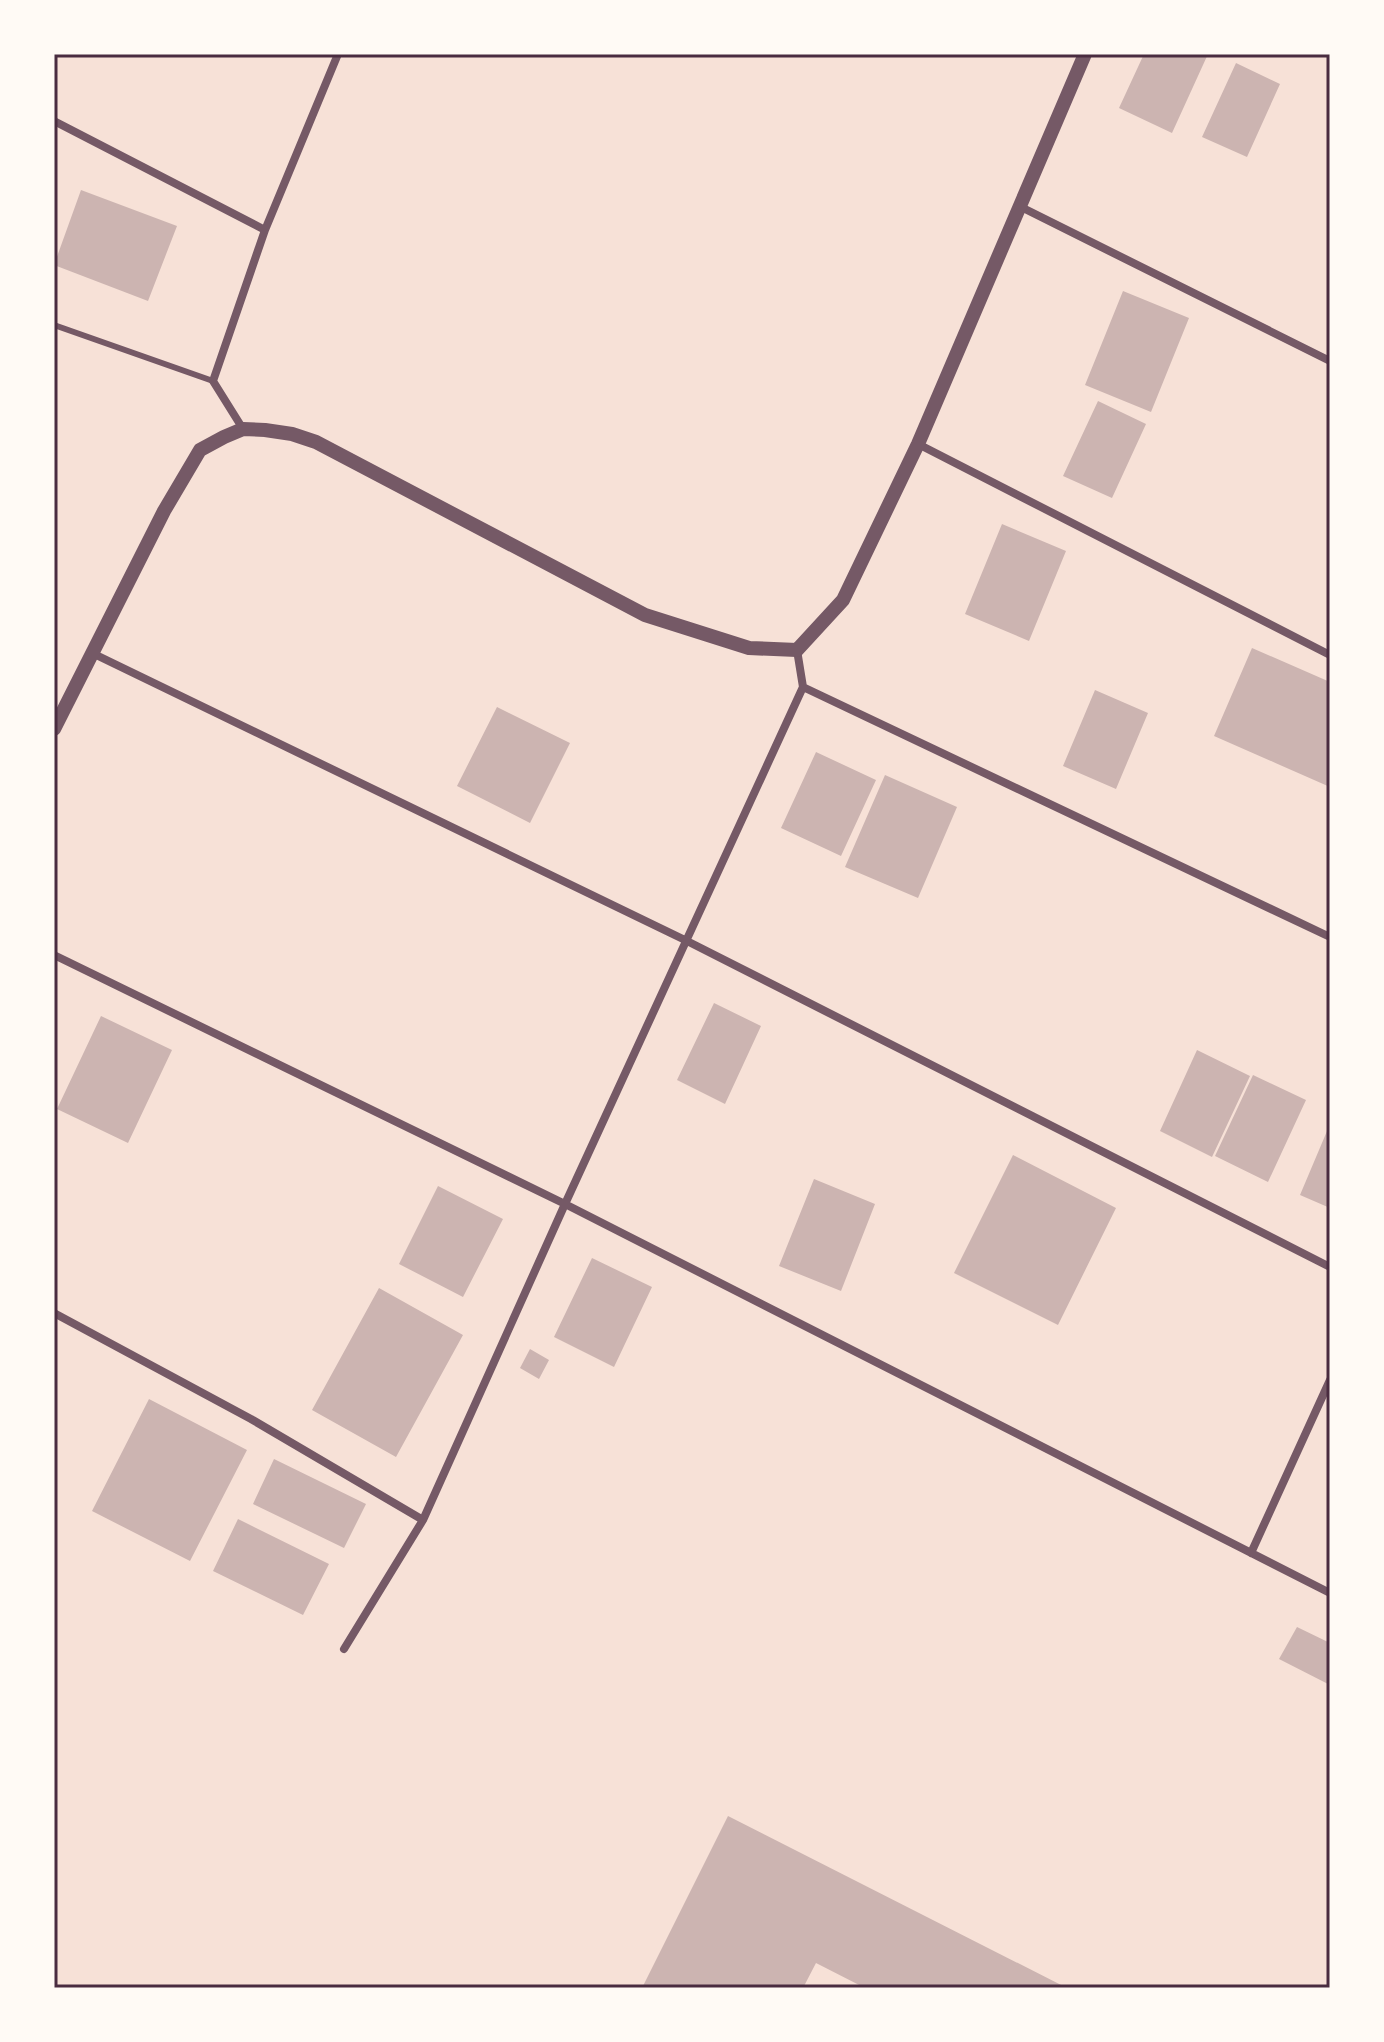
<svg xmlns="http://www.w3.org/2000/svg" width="1384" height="2042" viewBox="0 0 1384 2042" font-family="'Fira Sans Condensed',sans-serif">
	<rect width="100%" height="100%" fill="#f7e1d7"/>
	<path fill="#ccb4b1" d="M1144 54H1208L1172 133 1119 108Z
		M1236 63 1280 84 1247 157 1202 137Z
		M81 190 177 226 148 301 54 265Z
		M1123 291 1189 318 1151 412 1085 385Z
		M1098 401 1146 424 1112 498 1063 476Z
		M1002 524 1066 551 1029 641 965 614Z
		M1252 648 1330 682V787L1214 736Z
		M1095 690 1148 713 1116 789 1063 766Z
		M497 707 570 743 530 823 457 786Z
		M816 752 876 780 841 856 781 828Z
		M885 775 957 807 918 898 845 867Z
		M714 1003 761 1026 725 1104 677 1080Z
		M101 1016 172 1050 128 1143 57 1109Z
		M1197 1050 1250 1076 1212 1157 1160 1131Z
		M1253 1075 1306 1100 1268 1182 1215 1156Z
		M1330 1124V1208L1300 1195Z
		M1013 1155 1116 1208 1058 1325 954 1273Z
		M814 1179 875 1204 841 1291 779 1266Z
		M438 1186 503 1219 463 1297 399 1264Z
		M592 1258 652 1287 614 1367 554 1337Z
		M379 1288 463 1335 396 1457 312 1410Z
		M530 1349 549 1360 539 1379 520 1368Z
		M149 1399 247 1450 190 1561 92 1511Z
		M274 1459 366 1504 344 1548 253 1504Z
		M238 1519 329 1564 303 1615 213 1571Z
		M1297 1627 1330 1643V1685L1279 1659Z
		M728 1816 1067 1988H865L816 1963 803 1988H642Z"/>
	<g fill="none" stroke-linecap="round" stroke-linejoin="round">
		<path stroke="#755966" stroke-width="6" d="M54 325 213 381"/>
		<path stroke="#755966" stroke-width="8" d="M54 121 265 230
			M1019 206 1330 361
			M243 429 213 381 265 230 338 54
			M918 444 1330 655
			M92 653 685 940 1330 1267
			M803 687 1330 937
			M54 955 565 1204 1330 1593
			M54 1313 251 1419 423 1520
			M1251 1553 1330 1380
			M344 1649 423 1520 565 1204 803 687 797 650"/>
		<path stroke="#755966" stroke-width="14" d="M54 729 164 511 200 450 224 437 243 429 265 430 292 434 316 442 645 615 749 648 797 650 843 600 918 444 1085 54"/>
	</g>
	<rect width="1384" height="2042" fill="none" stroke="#fffaf5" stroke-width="112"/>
	<rect x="56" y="56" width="1272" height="1930" fill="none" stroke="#4a2c40" stroke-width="3"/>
</svg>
